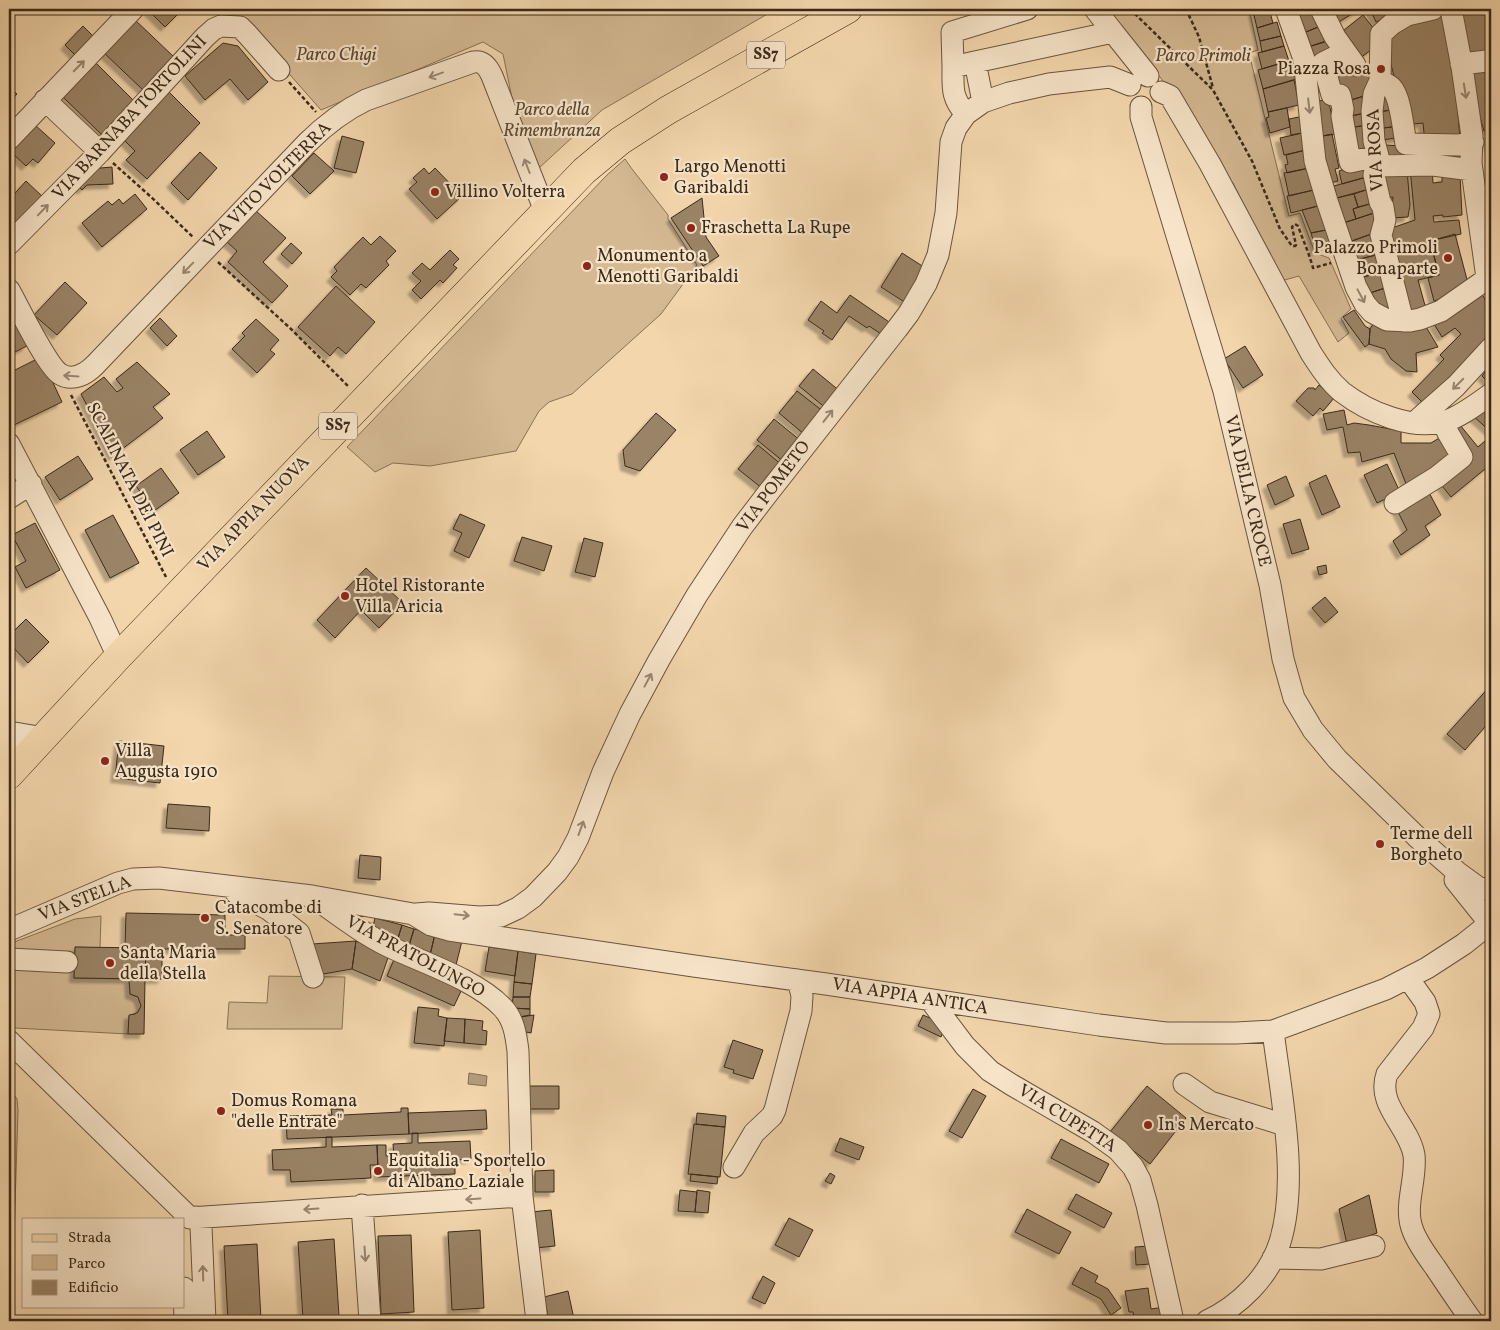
<svg xmlns="http://www.w3.org/2000/svg" width="1500" height="1330" viewBox="0 0 1500 1330" font-family="Vollkorn,serif">
	<defs>
		<filter id="shadow"><feDropShadow dx="-4.5" dy="4.5" stdDeviation="1" flood-color="#0004"/></filter>
	</defs>
	<rect width="100%" height="100%" fill="#f3d6ac"/>
	<filter id="stains"><feTurbulence type="fractalNoise" baseFrequency=".004" numOctaves="4"/><feColorMatrix values="0 0 0 0 .2 0 0 0 0 .09 0 0 0 0 .02 0 0 0 .5 -.17"/></filter>
	<radialGradient id="worn" r=".72"><stop offset=".6" stop-color="#630" stop-opacity="0"/><stop offset="1" stop-color="#630" stop-opacity=".3"/></radialGradient>
	<path fill="#d4b993" stroke="#877256" d="M232 9H776L602 110 539 168 515 113 503 54 483 42 321 110Z
		M1106 9H1249L1258 50 1249 53 1289 216 1300 213 1315 253 1329 258 1351 309 1341 318 1349 333 1338 342 1299 276 1281 281 1233 183 1216 163 1161 78 1140 59Z
		M625 159 632 169 668 215V219L697 265 661 314 572 394 549 402 539 411 516 451 430 466 393 463 375 472 347 447 607 175Z
		M101 916 100 948 75 947 74 978 129 979 130 994 138 997 141 1006 138 1012 129 1016 128 1034 15 1028 9 1022V944L75 919Z
		M269 976 345 977 342 1029H227L229 1002 267 1003Z
		M9 1087 17 1099 18 1110 14 1238 9 1255Z"/>
	<path fill="#b49c7a" stroke="#836e54" d="M469 1073 487 1076 486 1086 468 1084Z"/>
	<path fill="#9a8366" stroke="#3a2a1a" filter="url(#shadow)" d="M147 9H183L165 27Z
		M1259 9H1269L1273 23 1257 28 1253 11Z
		M1298 9H1316L1323 25 1301 34 1291 12Z
		M1328 9H1360L1337 23Z
		M1370 9H1385L1388 17 1376 22Z
		M1385 9H1411L1389 19Z
		M1458 9H1491V52L1466 59Z
		M1444 10 1454 62 1460 140 1425 143 1423 123 1404 125 1398 91 1384 38 1408 19Z
		M1363 15 1378 34 1376 46 1359 59 1339 34Z
		M133 18 174 57 143 90 102 51Z
		M1277 22 1281 36 1260 41 1257 28Z
		M1323 25 1328 41 1305 48 1301 34Z
		M83 26 93 36 75 55 65 45Z
		M1281 36 1284 46 1262 52 1260 41Z
		M1332 39 1337 54 1310 62 1305 48Z
		M223 43 238 46 268 82 248 100 230 79 205 100 185 76Z
		M1284 46 1289 61 1262 69 1258 53Z
		M1298 58 1303 77 1263 89 1258 70Z
		M94 61 134 101 102 135 61 95Z
		M1347 63 1349 71 1369 65 1374 81 1371 94 1344 102 1331 68Z
		M1491 63V129L1484 131 1478 110 1469 68Z
		M1294 80 1299 105 1268 112 1263 89Z
		M9 87 17 94 9 103Z
		M168 91 200 123 147 179 126 160 135 151 122 138Z
		M1393 92 1396 109 1379 112 1376 94Z
		M1371 94 1370 112 1346 117 1344 102Z
		M1328 99 1336 134 1317 137 1315 102Z
		M1287 108 1290 127 1270 133 1266 118 1269 117 1268 112Z
		M1396 109 1400 126 1375 129 1374 113Z
		M1370 112 1369 125 1347 128 1346 117Z
		M1304 116 1307 132 1291 135 1289 119Z
		M35 125 55 143 38 163 33 159 26 166 11 152Z
		M1369 125 1373 153 1352 156 1347 128Z
		M1400 126 1402 137 1376 141 1375 129Z
		M1307 132 1310 149 1284 155 1280 138Z
		M1332 134 1339 168 1335 169 1338 181 1327 184 1317 137Z
		M1491 134V149L1485 137Z
		M342 136 364 142 356 173 334 168Z
		M1385 145 1419 147 1418 163 1384 161Z
		M1310 149 1314 167 1287 173 1285 165 1288 164 1286 155Z
		M200 152 217 168 188 200 171 183Z
		M314 153 334 171 310 194 292 176Z
		M1363 162 1367 177 1342 184 1339 171Z
		M112 167 113 184 87 185 82 190 75 182 89 169Z
		M1314 167 1318 189 1289 196 1284 173Z
		M1432 167 1433 183 1442 182V177L1460 176 1462 215 1443 217V215L1433 216 1434 222 1459 220 1461 234 1430 241 1439 275 1418 280 1426 309 1405 315 1386 230 1415 220 1410 168Z
		M424 168 429 174 435 168 462 196 437 219 409 189 417 182 413 178Z
		M1407 170 1410 205 1408 217 1391 218 1393 197 1383 198 1381 173Z
		M1366 177 1369 189 1337 198 1334 186Z
		M26 181 44 198 9 235V200Z
		M1318 189 1322 205 1291 213 1287 196Z
		M1369 189 1373 203 1358 207 1354 194Z
		M135 194 147 209 102 247 82 223 108 201 112 205 119 199 123 204Z
		M1354 194 1358 207 1353 209 1356 219 1340 224 1332 199Z
		M702 198 706 237 719 256 703 266 671 218Z
		M1373 203 1377 212 1356 219 1353 209Z
		M1322 205 1331 229 1311 233 1302 210Z
		M255 210 286 238 263 262 288 286 272 303 228 262 237 251 226 241Z
		M1377 212 1380 231 1346 243 1340 224Z
		M1331 229 1336 239 1316 251 1311 233Z
		M1374 233 1380 254 1356 260 1352 241Z
		M1455 234 1470 291 1434 301 1428 278 1439 275 1430 241Z
		M380 236 396 251 386 261 389 265 366 288 361 284 350 295 331 277 337 271 334 267 363 237 371 245Z
		M291 243 302 253 292 264 281 254Z
		M450 250 459 259 453 265 457 268 443 283 440 280 421 299 412 290 421 281 412 273 422 263 430 270Z
		M902 253 927 269 906 303 881 287Z
		M1380 254 1386 271 1360 278 1356 260Z
		M1386 271 1391 286 1367 294 1359 278Z
		M65 282 87 303 57 335 34 315Z
		M336 286 375 322 346 354 338 347 330 356 298 327Z
		M1391 286 1398 309 1381 315 1367 294Z
		M1478 287 1491 310V339L1425 405 1412 392 1444 359 1440 355 1461 334 1455 328 1442 337 1434 324Z
		M850 295 892 324 884 336 869 326 867 328 849 316 832 340 822 333 824 331 808 320 821 301 837 313Z
		M9 309 27 346 9 355Z
		M1354 310 1365 326 1370 329 1369 344 1365 347 1343 317Z
		M160 318 177 336 167 346 150 328Z
		M256 319 279 340 270 350 275 354 257 373 232 349 245 336 242 333Z
		M1375 321 1425 325 1438 347 1416 353 1417 372 1406 371 1391 359 1385 349 1369 344 1370 329Z
		M1245 346 1263 375 1243 388 1224 359Z
		M41 357 62 402 12 426 9 419V373Z
		M137 362 170 394 153 407 163 418 113 456 81 394 104 377 117 392 123 388 116 379Z
		M1491 365V385L1482 376Z
		M813 369 841 392 827 409 799 386Z
		M1319 385 1335 397 1323 411 1320 408 1313 416 1296 401 1308 388H1314L1315 390Z
		M797 391 824 412 805 435 779 413Z
		M1485 407 1491 413V432L1473 416Z
		M1344 410 1347 425 1354 423 1369 425 1401 431V443H1431L1446 434 1457 458 1408 489 1394 453 1362 462 1360 452 1348 453 1343 427 1327 430 1323 414Z
		M656 413 676 430 640 471 625 466 623 450Z
		M774 419 801 441 784 462 757 440Z
		M1460 425 1478 447 1491 436V464L1451 497 1438 481 1469 455 1449 432Z
		M207 431 225 457 198 475 180 450Z
		M758 445 783 466 763 489 738 469Z
		M78 456 93 479 60 500 45 477Z
		M1387 464 1400 492 1377 503 1364 475Z
		M161 468 179 493 154 511 136 486Z
		M9 473 15 484 9 487Z
		M1326 475 1340 507 1322 515 1309 483Z
		M1286 476 1294 496 1275 505 1267 485Z
		M1426 487 1441 515 1425 526 1430 535 1401 555 1393 541 1407 530 1396 508Z
		M460 514 485 525 469 558 454 551 462 533 453 529Z
		M113 515 139 563 110 578 85 530Z
		M1300 519 1309 549 1292 554 1283 524Z
		M35 523 60 570 26 588 15 567 26 561 12 535Z
		M522 537 552 546 544 571 514 561Z
		M584 538 603 543 595 577 575 572Z
		M1326 565 1327 573 1319 575 1317 567Z
		M366 568 403 603 379 628 361 610 335 638 317 620Z
		M1325 597 1338 612 1325 623 1312 608Z
		M26 619 49 642 28 663 9 643V636Z
		M1491 685V720L1465 750 1447 734Z
		M119 741 164 746 160 783 115 778Z
		M168 804 210 807 209 831 166 828Z
		M360 855 381 857 380 880 358 878Z
		M126 913 225 915V935H245V949H162V979H145L146 948H125Z
		M375 918 402 925 396 945 372 931Z
		M402 925 414 929 408 949 396 945Z
		M414 929 435 934 430 955 408 949Z
		M435 934 462 941 455 969 430 955Z
		M356 941 389 955 380 981 352 969Z
		M356 941 352 969 323 974 312 944Z
		M75 947 146 948 145 979 74 978Z
		M489 947 518 951 515 976 485 971Z
		M518 951 536 954 532 984 514 982Z
		M395 957 463 987 454 1006 387 976Z
		M129 979H145L144 1034H128L129 1015 135 1014 138 1012 141 1006 138 997 130 994Z
		M514 982 532 984 530 997H513Z
		M513 997H530V1009L512 1008Z
		M418 1007 439 1009 438 1016 447 1018 444 1046 414 1043Z
		M512 1008 530 1009V1015L514 1018Z
		M534 1015 531 1033 521 1031 514 1018Z
		M923 1015 946 1025 941 1037 918 1026Z
		M447 1018 465 1019 464 1043 444 1041Z
		M465 1019 483 1021 482 1030 487 1031 486 1045 464 1043Z
		M733 1040 763 1050 753 1079 733 1073 734 1070 724 1067Z
		M529 1086H559V1109H529Z
		M1147 1086 1186 1118 1150 1164 1110 1132Z
		M973 1089 986 1096 962 1138 949 1131Z
		M401 1108H408L409 1134 287 1139 286 1116 332 1115 331 1109H343V1115L401 1112Z
		M486 1110 487 1129 409 1134 408 1113Z
		M697 1113 726 1116 725 1127 696 1124Z
		M694 1124 725 1127 720 1177 688 1174Z
		M412 1133H418V1143L470 1141 471 1159 455 1160V1174L378 1177 377 1145H386V1156H394L393 1144 412 1143Z
		M326 1137H332V1147L377 1145 378 1165H370L371 1178 291 1182 290 1170H273L272 1150 326 1147Z
		M840 1138 864 1147 859 1160 835 1151Z
		M1061 1139 1109 1164 1099 1183 1051 1158Z
		M554 1170V1192H535V1171Z
		M830 1173 835 1176 831 1184 825 1181Z
		M691 1174 718 1177 717 1184 690 1181Z
		M680 1190 697 1192 695 1212 678 1211Z
		M697 1190 710 1192 708 1213 695 1212Z
		M1076 1194 1112 1213 1104 1228 1068 1209Z
		M1369 1195 1377 1233 1347 1244 1339 1209Z
		M1027 1209 1071 1232 1059 1254 1015 1232Z
		M551 1210 555 1246 535 1248 531 1212Z
		M789 1218 813 1230 799 1257 775 1245Z
		M480 1230 484 1308 452 1310 448 1232Z
		M411 1235 414 1312 381 1314 378 1236Z
		M334 1239 339 1316 303 1318 298 1242Z
		M257 1244 261 1320 228 1321 224 1246Z
		M1150 1246 1151 1264 1136 1265 1135 1247Z
		M1081 1267 1098 1276 1095 1282 1108 1289 1121 1308 1111 1315 1101 1299 1072 1284Z
		M763 1276 775 1283 765 1304 752 1298Z
		M1148 1288 1151 1309 1164 1307 1166 1321H1135L1133 1312H1129L1125 1291Z
		M568 1291 574 1319 563 1321H549L544 1297Z"/>
	<g fill="none" stroke-linecap="round" stroke-linejoin="round">
		<g stroke="#68553e" stroke-width="23">
			<path id="minor" d="M1095 9 1113 32
				M1286 9 1304 59 1315 161 1327 201 1356 287 1365 304 1372 312 1387 320 1410 321 1420 319 1441 311 1491 276
				M1321 9 1335 37 1355 65
				M1451 9 1462 67 1472 136 1471 163 1487 278
				M1345 52 1323 63 1332 95H1340L1343 109 1342 116 1350 162 1378 156
				M975 62 953 67 952 32 1027 9
				M1461 64 1487 61 1491 59
				M953 67C953 87 951 98 966 114
				M1380 81C1384 83 1388 84 1391 87 1401 97 1403 129 1406 144L1459 145 1473 142
				M1161 92 1170 96 1210 164 1311 353C1320 367 1329 381 1342 392 1368 412 1412 431 1446 421 1460 417 1478 403 1491 394
				M45 100 100 152
				M983 102 975 62 1113 32 1148 76
				M1141 107V117L1224 391 1270 585 1283 659 1294 698 1313 730 1337 759 1417 837 1457 872 1479 888 1488 889
				M9 139 133 9
				M1376 166 1433 165 1472 170
				M9 244 100 152 205 37 214 29 221 26 240 27 247 34 279 70
				M9 290C18 306 47 366 60 374 73 382 86 374 95 365L307 143C324 126 343 111 366 100L473 62C483 60 488 67 492 76L545 211
				M1403 321 1381 235 1385 220 1383 207 1380 202 1374 175 1378 156 1374 141 1372 111 1374 94 1380 81 1381 34 1392 24 1407 15 1433 9
				M1414 423 1456 386 1491 348
				M9 444 100 618 118 657
				M9 498 31 484
				M1395 503 1437 477 1462 457 1448 433 1443 422
				M9 732 44 738
				M9 747 12 758 11 773
				M1455 880 1483 915
				M236 893 268 909 299 933 313 977
				M316 899C340 916 363 934 390 947 424 963 477 980 503 1008 514 1020 516 1035 518 1051L522 1196 537 1321
				M416 914 429 913 479 917 501 916 518 908 533 897 557 872 568 857 578 838 603 772 630 714 659 660 697 595 742 527 768 493 897 329 909 313 926 284 938 255 946 213 951 142 956 128 966 114 983 102 1009 93 1049 84 1110 77 1130 85
				M9 930 118 883 133 879 159 878 312 896 413 914 431 925 449 930 694 966 826 984 1099 1025 1166 1033H1236L1273 1031 1386 989 1427 968 1464 944 1489 924
				M9 959 67 962
				M1408 978 1425 1002 1429 1014 1423 1028 1387 1074C1376 1105 1409 1126 1414 1155 1417 1180 1403 1207 1413 1231 1418 1244 1427 1256 1435 1267 1447 1285 1459 1303 1472 1321
				M931 1001 965 1046 990 1071 1012 1085 1093 1132 1118 1150 1133 1167 1140 1180 1147 1205 1173 1321
				M9 1041 190 1218
				M1184 1084 1210 1102 1285 1125
				M734 1167 754 1133 772 1116 775 1110 801 1011 802 996 798 980
				M362 1205 370 1321
				M196 1217 201 1226 205 1321
				M190 1218 522 1196
				M1273 1258 1321 1259 1374 1246
				M184 1288 185 1321
				M1207 1321C1239 1306 1269 1277 1280 1242 1299 1180 1281 1095 1273 1031"/>
		</g>
		<g stroke="#3a2a1a" stroke-width="29">
			<path id="major" d="M9 775 118 657 584 171 620 141 668 110 848 9"/>
		</g>
		<path stroke="#3a2a1a" stroke-width="2.5" stroke-dasharray="4 2.5" stroke-linecap="butt" d="M1130 9 1213 90 1252 161 1280 229 1292 246H1295L1296 245 1292 227 1295 224 1298 226C1303 240 1309 253 1313 268L1331 263
			M1186 9 1199 37 1213 88
			M289 82 316 112
			M113 163 150 196 193 237
			M218 262 291 329 348 386
			M71 395 166 577"/>
		<use href="#minor" stroke="#f7e4c9" stroke-width="21"/>
		<use href="#major" stroke="#f3d6ac" stroke-width="28"/>
	</g>
	<defs><path id="oneway-shaft" d="M-6 0H5M1.5-3L5.5 0L1.5 3" fill="none" stroke-width="1.6" stroke-linecap="round" stroke-linejoin="round" transform="scale(1.25)"/></defs>
	<g stroke="#988772">
		<use href="#oneway-shaft" transform="translate(79 66) rotate(-45)"/>
		<use href="#oneway-shaft" transform="translate(436 75) rotate(160)"/>
		<use href="#oneway-shaft" transform="translate(1465 91) rotate(81)"/>
		<use href="#oneway-shaft" transform="translate(1309 106) rotate(83)"/>
		<use href="#oneway-shaft" transform="translate(527 166) rotate(-111)"/>
		<use href="#oneway-shaft" transform="translate(43 210) rotate(-46)"/>
		<use href="#oneway-shaft" transform="translate(188 268) rotate(134)"/>
		<use href="#oneway-shaft" transform="translate(1361 296) rotate(62)"/>
		<use href="#oneway-shaft" transform="translate(71 376) rotate(-176)"/>
		<use href="#oneway-shaft" transform="translate(1458 384) rotate(135)"/>
		<use href="#oneway-shaft" transform="translate(828 416) rotate(-52)"/>
		<use href="#oneway-shaft" transform="translate(648 680) rotate(-62)"/>
		<use href="#oneway-shaft" transform="translate(581 828) rotate(-70)"/>
		<use href="#oneway-shaft" transform="translate(462 915) rotate(6)"/>
		<use href="#oneway-shaft" transform="translate(473 1199) rotate(176)"/>
		<use href="#oneway-shaft" transform="translate(311 1209) rotate(176)"/>
		<use href="#oneway-shaft" transform="translate(365 1254) rotate(86)"/>
		<use href="#oneway-shaft" transform="translate(203 1273) rotate(-92)"/>
	</g>
	<g fill="#8f2418" stroke="#f7e4c9" stroke-width="2">
		<circle cx="1381" cy="69" r="5"/>
		<circle cx="664" cy="177" r="5"/>
		<circle cx="435" cy="192" r="5"/>
		<circle cx="691" cy="228" r="5"/>
		<circle cx="1448" cy="258" r="5"/>
		<circle cx="587" cy="266" r="5"/>
		<circle cx="345" cy="596" r="5"/>
		<circle cx="105" cy="761" r="5"/>
		<circle cx="1380" cy="844" r="5"/>
		<circle cx="205" cy="918" r="5"/>
		<circle cx="110" cy="963" r="5"/>
		<circle cx="221" cy="1111" r="5"/>
		<circle cx="1148" cy="1125" r="5"/>
		<circle cx="378" cy="1171" r="5"/>
	</g>
	<g text-anchor="middle" dominant-baseline="central" stroke-width="4.5" stroke-linejoin="round" paint-order="stroke">
		<g fill="#f7e4c9" stroke="#73624e" stroke-width="1">
			<rect x="747" y="41.5" width="38" height="27" rx="4"/>
			<rect x="319" y="412.5" width="38" height="27" rx="4"/>
		</g>
		<g font-size="16" font-weight="bold" fill="#3a2a1a">
			<text x="766" y="55">SS7</text>
			<text x="338" y="426">SS7</text>
		</g>
		<g font-size="18" font-style="italic" fill="#594732" stroke="#f7e4c9">
			<text x="336" y="55">Parco Chigi</text>
			<text x="1203" y="56">Parco Primoli</text>
			<text x="552" y="110">Parco della<tspan x="552" dy="21">Rimembranza</tspan></text>
		</g>
		<g font-size="18" fill="#3a2a1a" stroke="#f7e4c9" text-anchor="start">
			<text x="1371" y="69" text-anchor="end">Piazza Rosa</text>
			<text x="674" y="167">Largo Menotti<tspan x="674" dy="21">Garibaldi</tspan></text>
			<text x="445" y="192">Villino Volterra</text>
			<text x="701" y="228">Fraschetta La Rupe</text>
			<text x="1438" y="248" text-anchor="end">Palazzo Primoli<tspan x="1438" dy="21">Bonaparte</tspan></text>
			<text x="597" y="256">Monumento a<tspan x="597" dy="21">Menotti Garibaldi</tspan></text>
			<text x="355" y="586">Hotel Ristorante<tspan x="355" dy="21">Villa Aricia</tspan></text>
			<text x="115" y="751">Villa<tspan x="115" dy="21">Augusta 1910</tspan></text>
			<text x="1390" y="834">Terme dell<tspan x="1390" dy="21">Borgheto</tspan></text>
			<text x="215" y="908">Catacombe di<tspan x="215" dy="21">S. Senatore</tspan></text>
			<text x="120" y="953">Santa Maria<tspan x="120" dy="21">della Stella</tspan></text>
			<text x="231" y="1101">Domus Romana<tspan x="231" dy="21">"delle Entrate"</tspan></text>
			<text x="1158" y="1125">In's Mercato</text>
			<text x="388" y="1161">Equitalia - Sportello<tspan x="388" dy="21">di Albano Laziale</tspan></text>
		</g>
		<g font-size="18" fill="#3a2a1a" stroke="#f7e4c9">
			<text transform="translate(130 118) rotate(-47)">VIA BARNABA TORTOLINI</text>
			<text transform="translate(1376 150) rotate(-93)">VIA ROSA</text>
			<text transform="translate(268 186) rotate(-45)">VIA VITO VOLTERRA</text>
			<text transform="translate(129 480) rotate(63)">SCALINATA DEI PINI</text>
			<text transform="translate(774 487) rotate(-53)">VIA POMETO</text>
			<text transform="translate(1247 491) rotate(77)">VIA DELLA CROCE</text>
			<text transform="translate(254 514) rotate(-46)">VIA APPIA NUOVA</text>
			<text transform="translate(85 899) rotate(-21)">VIA STELLA</text>
			<text transform="translate(415 957) rotate(28)">VIA PRATOLUNGO</text>
			<text transform="translate(910 997) rotate(9)">VIA APPIA ANTICA</text>
			<text transform="translate(1067 1119) rotate(32)">VIA CUPETTA</text>
		</g>
	</g>
	<rect width="1500" height="1330" fill="none" stroke="#f3d6ac" stroke-width="30"/>
	<rect x="10" y="10" width="1480" height="1310" fill="none" stroke="#3a2a1a" stroke-width="2.5"/>
	<rect x="15" y="15" width="1470" height="1300" fill="none" stroke="#3a2a1a"/>
	<rect x="22" y="1218" width="162" height="90" fill="#f7e4c9" stroke="#ab9a83"/>
	<rect x="32" y="1234" width="25" height="8" fill="#f3d6ac" stroke="#ab9a83"/>
	<text x="68" y="1242" font-size="15" fill="#3a2a1a">Strada</text>
	<rect x="32" y="1255" width="25" height="15" fill="#d4b993" stroke="#ab9a83"/>
	<text x="68" y="1268" font-size="15" fill="#3a2a1a">Parco</text>
	<rect x="32" y="1280" width="25" height="15" fill="#9a8366" stroke="#ab9a83"/>
	<text x="68" y="1292" font-size="15" fill="#3a2a1a">Edificio</text>
	<rect width="100%" height="100%" filter="url(#stains)"/>
	<rect width="100%" height="100%" fill="url(#worn)"/>
</svg>
